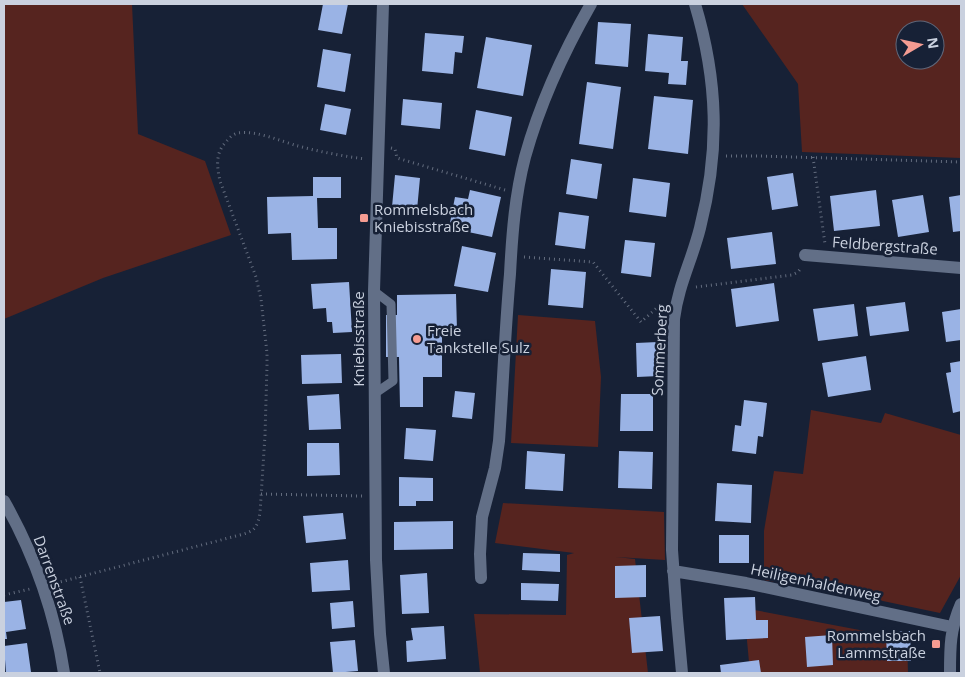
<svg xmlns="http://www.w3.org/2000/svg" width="965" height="677" viewBox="0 0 965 677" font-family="'Open Sans',sans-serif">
	<rect width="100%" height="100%" fill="#172136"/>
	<path fill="#56241f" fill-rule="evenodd" d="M4 4H132L138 134 205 161 231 235 103 278 4 319Z
		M742 4H961V158L802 152 798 84ZM905 30H935V60H905Z
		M518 315 595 321 601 377 598 447 511 443Z
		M811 410 881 423 885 413 961 435V575L940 613 859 596 764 580V531L774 471 803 474Z
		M503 503 664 512 665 560 616 557 635 559 648 673H480L474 614 566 615 567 555 574 553 495 543Z
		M744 608 907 639 908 673H750Z"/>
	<path fill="#9ab3e5" d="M323 4H348L342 34 318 30Z
		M598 22 631 24 628 67 595 64Z
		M425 33 464 36 462 53 455 52 453 74 422 71Z
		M648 34 683 37 681 61H688L686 85 668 84 669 73 645 71Z
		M486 37 532 45 523 96 477 88Z
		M323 49 351 54 345 92 317 87Z
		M587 82 621 87 613 149 579 144Z
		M654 96 693 100 688 154 648 149Z
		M403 99 442 103 440 129 401 125Z
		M325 104 351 109 346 135 320 130Z
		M476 110 512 117 505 156 469 149Z
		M571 159 602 164 597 199 566 194Z
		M793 173 798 206 772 210 767 177Z
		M395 175 420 178 417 210 392 207Z
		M313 177H341V198H317L318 228H337V259L292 260 291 233 268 234 267 197 313 196Z
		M633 178 670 183 666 217 629 212Z
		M470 190 501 197 492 237 449 228 455 197 468 199Z
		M876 190 880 226 834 231 830 196Z
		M923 195 929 232 898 237 892 200Z
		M961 195V231L953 232 949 197Z
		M559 212 589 216 585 249 555 245Z
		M772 232 776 264 731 269 727 238Z
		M625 240 655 243 651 277 621 273Z
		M462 246 496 253 488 292 454 286Z
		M551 269 586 272 583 308 548 305Z
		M349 282 352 332 333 333 332 322H327L326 308 313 309 311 284Z
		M774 283 779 321 736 327 731 289Z
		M456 294 457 330H442V377H423V407H400L399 357H386V315H397V295Z
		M905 302 909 331 870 336 866 307Z
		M854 304 858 336 818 341 813 309Z
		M961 309V340L946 342 942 312Z
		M658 342 659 376 637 377 636 343Z
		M341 354 342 383 302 384 301 355Z
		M866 356 871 390 828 397 822 363Z
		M961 361V411L953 413 946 373 951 372 950 363Z
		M455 391 475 393 472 419 452 417Z
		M339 394 341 429 309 430 307 396Z
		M621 394H653V431H620Z
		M744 400 767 403 763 437 758 436 756 454 732 451 735 425 741 426Z
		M406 428 436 430 433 461 404 459Z
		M307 443H339L340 475 307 476Z
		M527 451 565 454 563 491 525 489Z
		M619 451 653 452 652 489 618 488Z
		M399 477 433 478V501H416V506H399Z
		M717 483 752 485 751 523 715 521Z
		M343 513 346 539 306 543 303 516Z
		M453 521V549L394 550V522Z
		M719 535H749V563H719Z
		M523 553 560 554V572L522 570Z
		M348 560 350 590 312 592 310 563Z
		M646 565V597L615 598V566Z
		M427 573 429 613 402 614 400 575Z
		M521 583 559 584 558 601 521 600Z
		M755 597 756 620H768V638L726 640 724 598Z
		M21 600 26 629 6 632 7 639H4V602Z
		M353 601 355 627 332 629 330 603Z
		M660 616 663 651 632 653 629 618Z
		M444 626 446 659 407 662 406 641 413 640 411 628Z
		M910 631 911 661H887L886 632Z
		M832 635 833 665 807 667 805 637Z
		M355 640 358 671 333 673 330 642Z
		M27 643 31 672 6 673 4 646Z
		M759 660 761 673H721L720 665Z"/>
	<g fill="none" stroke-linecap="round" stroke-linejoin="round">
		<path stroke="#636c7e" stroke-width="3" stroke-dasharray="1 4" stroke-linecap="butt" d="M391 148 395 149 397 158 505 190
			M726 156H759L961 162
			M813 157 825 244
			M524 257 593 262 641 322 660 305
			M696 287 792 275 798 272 801 268
			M261 494 362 496
			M80 577 100 673
			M56 583 240 535C255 531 257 528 260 513L265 435 267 366V353L261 299 256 277 220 181C217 167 215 153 226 142 229 138 233 134 238 133 256 130 280 141 298 146 320 152 343 156 365 159
			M4 595 30 589"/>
		<path stroke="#626f87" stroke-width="9" d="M374 291 391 304 393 381 374 394"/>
		<path stroke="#626f87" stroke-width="12" d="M805 255 961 268
			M4 501C34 554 55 613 64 673
			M673 571 746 583 952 627
			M481 578 480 554 482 517 495 468 499 441C503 385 505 330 510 274 512 235 515 195 525 157 540 103 563 53 591 4
			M682 673 677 618 672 550 674 319C678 286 692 260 700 228 720 150 718 81 695 4
			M950 673C950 647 950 629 961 604"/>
		<path stroke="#626f87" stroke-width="12" d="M383 4 374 291 376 560 380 634 384 673"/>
	</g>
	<g fill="#f59c92" stroke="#172136" stroke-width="2">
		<rect x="359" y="213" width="10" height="10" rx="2.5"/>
		<circle cx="417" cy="339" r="5"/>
		<rect x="931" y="639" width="10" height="10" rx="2.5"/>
	</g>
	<g text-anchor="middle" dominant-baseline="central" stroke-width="5" stroke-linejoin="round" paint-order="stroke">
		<g font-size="15" fill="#cad1df" stroke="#172136" text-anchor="start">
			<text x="374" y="209">Rommelsbach<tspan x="374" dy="17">Kniebisstraße</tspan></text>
			<text x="427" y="330">Freie<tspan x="427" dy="17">Tankstelle Sulz</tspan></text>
			<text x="926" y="635" text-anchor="end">Rommelsbach<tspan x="926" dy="17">Lammstraße</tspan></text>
		</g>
		<g font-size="15" fill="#cad1df" stroke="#172136">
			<text transform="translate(885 245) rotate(4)">Feldbergstraße</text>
			<text transform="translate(358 339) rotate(-90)">Kniebisstraße</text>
			<text transform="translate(659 350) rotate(-87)">Sommerberg</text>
			<text transform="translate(55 580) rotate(70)">Darrenstraße</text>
			<text transform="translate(816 582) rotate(12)">Heiligenhaldenweg</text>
		</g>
	</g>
	<rect width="965" height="677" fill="none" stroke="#cad1df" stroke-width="10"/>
	<g transform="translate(920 45) rotate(81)"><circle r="24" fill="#172136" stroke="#5f677a"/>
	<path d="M0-4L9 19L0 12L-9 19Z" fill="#f59c92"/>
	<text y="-8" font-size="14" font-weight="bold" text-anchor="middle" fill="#cad1df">N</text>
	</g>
</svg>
